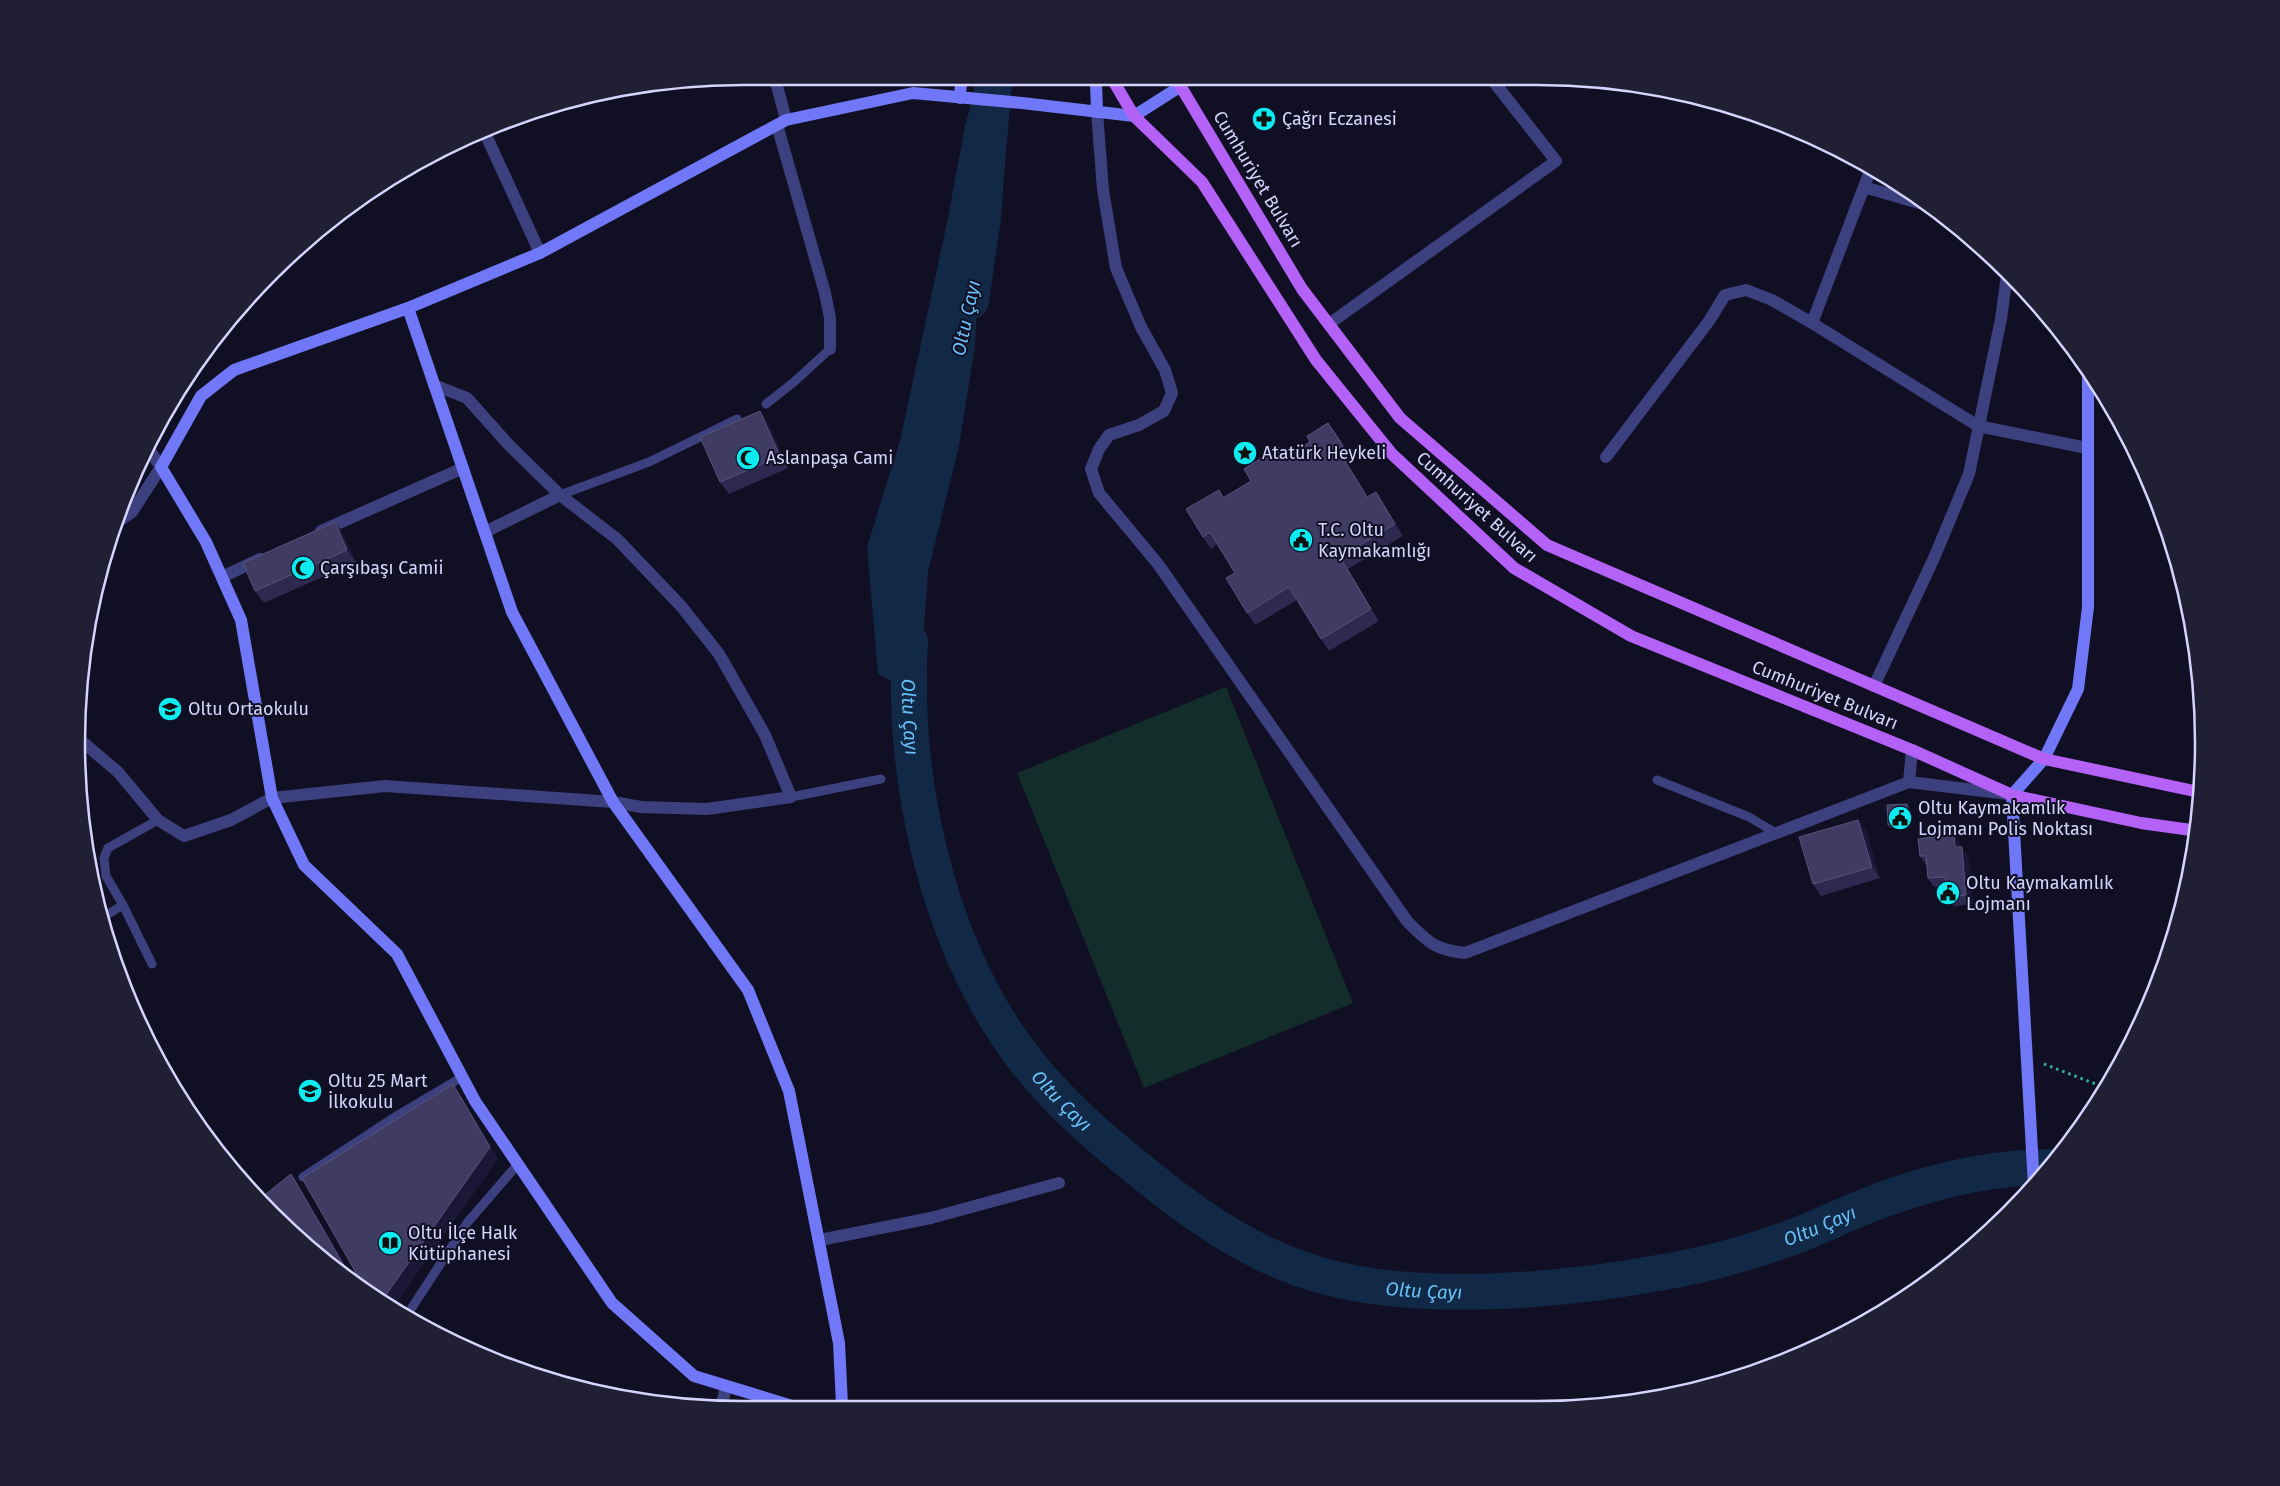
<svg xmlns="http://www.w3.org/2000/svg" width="2280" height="1486" viewBox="0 0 2280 1486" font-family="'Fira Sans',sans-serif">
	<rect width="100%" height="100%" fill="#110f23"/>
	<path fill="#132d2a" d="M1226 687 1353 1003 1144 1088 1017 773Z"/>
	<path fill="#112946" d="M977 82H1012L1007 142 979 239 975 347 959 446 928 572 919 695 878 674 867 547 900 441 947 223 965 126Z"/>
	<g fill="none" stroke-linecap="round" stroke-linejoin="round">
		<g stroke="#112946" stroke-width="36">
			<path d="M971 301 983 217 993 82"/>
			<path id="s1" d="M910 641C902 781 937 944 1023 1057 1058 1103 1103 1141 1147 1176 1200 1219 1257 1258 1323 1276 1421 1303 1559 1291 1658 1273 1702 1266 1745 1254 1787 1239 1812 1230 1835 1219 1859 1209 1918 1185 1986 1167 2050 1167"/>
		</g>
		<path stroke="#35af9e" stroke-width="3" stroke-dasharray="2.5 4" stroke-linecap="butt" d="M2044 1064 2106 1088"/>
		<path stroke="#3d407f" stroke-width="9" d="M766 404 794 382 830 349
			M560 495 649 462 737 419
			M1657 780 1749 817 1776 833
			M791 797 881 779
			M100 919 123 905
			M152 964 123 905 106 876 104 858 108 848 158 820
			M303 1177 398 1115 462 1077
			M411 1309 467 1223 518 1164"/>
		<path stroke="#3d407f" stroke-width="12" d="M776 82 786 120
			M1097 112 1103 190 1116 268 1141 327 1165 370 1172 393 1164 411 1139 425 1109 435 1099 449 1091 469 1099 493 1158 564 1407 921C1428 942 1435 950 1465 953L1909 782 1912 750
			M777 125 825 293 830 318V349
			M485 133 540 253
			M1870 171 1812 323 1978 426 2087 448
			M1864 187 1919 203
			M1329 324 1556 161 1494 82
			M1606 457 1709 321 1725 295 1746 290 1772 300 1812 323
			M113 525 132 512 161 467 148 448
			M321 531 463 468
			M485 532 560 495
			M222 577 260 559
			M1874 686 1934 558 1969 474 2001 319 2007 275
			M78 738 118 772 158 820 184 836 231 820 272 798 385 786 613 802 641 807 707 809 791 797 765 735 719 654 681 606 617 539 560 495 508 444 467 398 434 385
			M1909 782 2008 794
			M820 1240 931 1218 1059 1183
			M722 1404 726 1386"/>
		<path stroke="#7078f7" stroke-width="12" d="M1096 82 1097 112
			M960 98 961 82
			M408 308 512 612 613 802 748 990 789 1091 839 1343 842 1405
			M2034 1186 2012 795 2044 759 2078 689 2088 607V373
			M789 1405 694 1376 612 1303 475 1101 397 954 304 865 272 798 241 620 206 542 161 467 201 396 234 370 408 308 540 253 786 120 913 93 1022 103 1134 116 1181 86"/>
		<path stroke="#b361f6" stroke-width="12" d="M1114 82 1134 116 1202 182 1316 360 1392 454 1514 568 1631 636 1912 750 2012 795 2141 823 2198 831
			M1178 82 1302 289 1400 418 1547 545 2044 759 2199 792"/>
	</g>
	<path fill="#2e2950" d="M768 422 788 468 729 494 720 482Z
		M1337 434 1351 458 1346 461 1368 497 1384 504 1403 536 1348 569 1379 621 1329 651 1321 639 1297 600 1255 625 1247 613 1235 573 1217 544 1211 549 1203 537 1219 490 1224 497 1251 481 1279 447 1286 457Z
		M335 522 343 534 356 562 264 603 255 591Z
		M1907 804 1910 807V827L1890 828 1888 825Z
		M1858 820 1866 831 1880 878 1821 896 1813 884Z
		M1960 843 1961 847 1968 856 1973 904 1954 906 1947 897 1946 886 1934 887 1928 878 1927 865H1926L1920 856Z"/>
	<path fill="#1b1736" d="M760 411 768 422 788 468 780 456Z
		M1328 423 1337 434 1351 458 1343 446Z
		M1338 450 1346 461 1375 509 1367 497Z
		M1376 492 1384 504 1403 536 1395 524Z
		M335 522 343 534 356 562 347 550Z
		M1340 557 1348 569 1379 621 1371 609Z
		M1907 804 1910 807V827L1908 824Z
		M1858 820 1866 831 1880 878 1872 867Z
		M1954 834 1960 843 1962 856 1955 847Z
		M1962 847 1968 856 1973 904 1966 895Z
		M453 1084 461 1096 498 1159 393 1308 381 1302Z
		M291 1174 303 1192 358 1286 354 1283Z"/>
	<path fill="#403b63" stroke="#57537b" d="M760 411 780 456 720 482 700 437Z
		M1328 423 1343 446 1338 450 1367 497 1376 492 1395 524 1340 557 1371 609 1321 639 1289 587 1247 613 1226 578 1235 573 1210 532 1203 537 1186 509 1219 490 1223 498 1251 481 1244 469 1279 447 1286 457 1310 442 1307 436Z
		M335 522 347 550 255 591 243 563Z
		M1907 804 1908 824 1888 825 1887 805Z
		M1858 820 1872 867 1813 884 1799 837Z
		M1954 834 1955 847H1962L1966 895 1947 897 1945 877 1928 878 1926 856H1920L1918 839Z
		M453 1084 490 1147 381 1302 368 1294 302 1178Z
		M291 1174 354 1283 304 1244 262 1197Z"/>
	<defs>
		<g id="pharmacy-disc" transform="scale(1.25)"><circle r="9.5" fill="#0debf0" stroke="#110f23"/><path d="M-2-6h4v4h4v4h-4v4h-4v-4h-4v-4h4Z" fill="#111"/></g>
		<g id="sight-disc" transform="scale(1.25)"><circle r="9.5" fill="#0debf0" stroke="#110f23"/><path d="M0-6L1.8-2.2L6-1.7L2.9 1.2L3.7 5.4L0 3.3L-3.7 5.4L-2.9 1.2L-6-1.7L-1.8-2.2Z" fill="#111"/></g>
		<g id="mosque-disc" transform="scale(1.25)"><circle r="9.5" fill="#0debf0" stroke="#110f23"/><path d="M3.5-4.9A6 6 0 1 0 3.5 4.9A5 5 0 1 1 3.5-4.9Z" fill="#111"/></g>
		<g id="civic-disc" transform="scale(1.25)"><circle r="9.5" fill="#0debf0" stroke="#110f23"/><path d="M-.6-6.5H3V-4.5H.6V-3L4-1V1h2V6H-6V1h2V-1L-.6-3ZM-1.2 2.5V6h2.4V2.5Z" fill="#111"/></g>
		<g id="school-disc" transform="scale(1.25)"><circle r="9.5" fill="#0debf0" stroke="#110f23"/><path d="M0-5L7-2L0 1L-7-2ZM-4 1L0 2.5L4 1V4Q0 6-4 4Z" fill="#111"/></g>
		<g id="library-disc" transform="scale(1.25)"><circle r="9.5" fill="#0debf0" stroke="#110f23"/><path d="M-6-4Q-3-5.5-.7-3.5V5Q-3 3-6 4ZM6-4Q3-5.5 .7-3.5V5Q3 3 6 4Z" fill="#111"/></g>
	</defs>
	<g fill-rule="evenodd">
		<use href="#pharmacy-disc" x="1264" y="119"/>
		<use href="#sight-disc" x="1245" y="453"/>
		<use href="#mosque-disc" x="748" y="458"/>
		<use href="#civic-disc" x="1301" y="540"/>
		<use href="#mosque-disc" x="303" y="568"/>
		<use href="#school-disc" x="170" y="709"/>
		<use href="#civic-disc" x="1900" y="818"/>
		<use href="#civic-disc" x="1948" y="893"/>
		<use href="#school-disc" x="310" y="1091"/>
		<use href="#library-disc" x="390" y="1243"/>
	</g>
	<g text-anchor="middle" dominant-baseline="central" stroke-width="4" stroke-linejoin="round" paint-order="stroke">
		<g font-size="18" fill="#d5d4fd" stroke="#110f23" text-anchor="start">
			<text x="1282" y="119">Çağrı Eczanesi</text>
			<text x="1262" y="453">Atatürk Heykeli</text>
			<text x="766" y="458">Aslanpaşa Cami</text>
			<text x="1318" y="530">T.C. Oltu<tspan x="1318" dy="21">Kaymakamlığı</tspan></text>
			<text x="320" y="568">Çarşıbaşı Camii</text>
			<text x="188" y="709">Oltu Ortaokulu</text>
			<text x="1918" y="808">Oltu Kaymakamlık<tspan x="1918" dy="21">Lojmanı Polis Noktası</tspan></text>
			<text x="1966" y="883">Oltu Kaymakamlık<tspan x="1966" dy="21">Lojmanı</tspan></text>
			<text x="328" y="1081">Oltu 25 Mart<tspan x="328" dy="21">İlkokulu</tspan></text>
			<text x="408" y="1233">Oltu İlçe Halk<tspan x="408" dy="21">Kütüphanesi</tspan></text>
		</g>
		<g font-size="18" fill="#d5d4fd" stroke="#110f23">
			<text transform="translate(1258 179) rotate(59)">Cumhuriyet Bulvarı</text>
			<text transform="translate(1477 507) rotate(42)">Cumhuriyet Bulvarı</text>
			<text transform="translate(1825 695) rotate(22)">Cumhuriyet Bulvarı</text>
		</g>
		<g font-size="19" font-style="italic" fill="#68c0f7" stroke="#110f23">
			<text transform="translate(966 318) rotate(-78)">Oltu Çayı</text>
			<text stroke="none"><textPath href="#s1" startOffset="76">Oltu Çayı</textPath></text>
			<text stroke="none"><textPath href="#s1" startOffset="498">Oltu Çayı</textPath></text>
			<text stroke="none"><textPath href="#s1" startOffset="1322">Oltu Çayı</textPath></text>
			<text stroke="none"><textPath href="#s1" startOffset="918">Oltu Çayı</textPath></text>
		</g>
	</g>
	<path d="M0 0H2280V1486H0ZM743 85H1537A658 658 0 0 1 2195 743V743A658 658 0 0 1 1537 1401H743A658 658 0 0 1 85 743V743A658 658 0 0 1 743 85Z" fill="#211f34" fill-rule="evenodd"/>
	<path fill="none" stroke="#d5d4fd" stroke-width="2.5" d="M743 85H1537A658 658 0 0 1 2195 743V743A658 658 0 0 1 1537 1401H743A658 658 0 0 1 85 743V743A658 658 0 0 1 743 85Z"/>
</svg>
